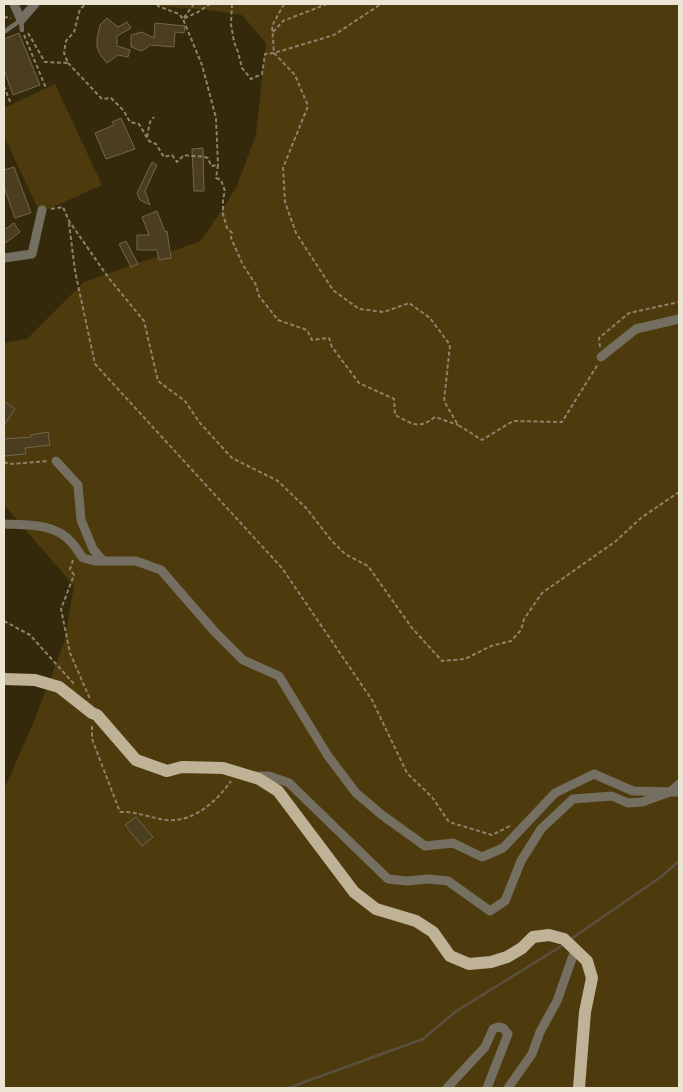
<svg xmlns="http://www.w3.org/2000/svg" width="683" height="1092" viewBox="0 0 683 1092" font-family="Mulish,sans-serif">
	<rect width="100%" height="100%" fill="#35290b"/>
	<path fill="#4d3b0d" d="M153 4H679V1088H4V784L6 785 34 721 64 643 74 586 4 505V343L27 339 84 282 201 241 236 188 256 135 266 43 242 15 209 10 159 6Z
		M55 84 102 185 40 213 4 136V108Z"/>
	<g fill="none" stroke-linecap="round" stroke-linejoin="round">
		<path stroke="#5a5040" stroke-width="2.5" d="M571 939 662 876 679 861
			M288 1088 423 1039 455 1012 563 945"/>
	</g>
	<path fill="#4a3d20" stroke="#746647" d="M107 18 118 27 127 22 131 28 117 36V46L130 50 128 57 118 55 107 63 99 53 97 46V39L100 25Z
		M155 23 185 26 184 33 175 32 174 47 150 45 142 51 131 47V35L142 32 154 38Z
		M19 33 40 85 13 95 4 70V39Z
		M121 118 135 149 106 159 95 133 114 125 112 122Z
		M203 148 204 191H194L192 149Z
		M152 162 157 165 145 191 150 205 140 200 137 193Z
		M14 167 31 213 15 218 4 187V170Z
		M157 211 165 232 167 231 171 258 159 260 157 250H137V235H149L142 217Z
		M14 223 20 232 4 244V230Z
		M126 241 138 264 131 267 119 244Z
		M4 401 15 409 4 425Z
		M48 432 50 445 25 448 26 454 4 456V439L31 437V435Z
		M136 817 153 837 142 846 125 825Z"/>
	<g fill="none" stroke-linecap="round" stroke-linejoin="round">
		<path stroke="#8c836b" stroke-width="2" stroke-dasharray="4 2.5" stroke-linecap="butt" d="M158 4V6L179 14 183 19 198 12 210 4
			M194 4 183 19 202 65 216 118 218 165
			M232 4 231 24 234 42 238 52 242 68 251 79 262 74 265 54 274 53 334 35 381 4
			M284 4 272 26 274 53 295 75 308 106 283 168 285 202 296 233 333 290 359 309 384 312 409 303 430 318 450 345 444 401 458 425 482 440 513 421 562 422 598 364
			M4 17 11 18
			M273 32 283 21 327 4
			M28 33 45 62 68 63 64 53 66 41 74 32 80 9 86 4
			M24 35 46 88
			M68 63 102 99 111 98 124 111 130 122 139 124 149 141 156 144 164 157 172 155 177 162 184 155C193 157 200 155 208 158L211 166 218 165 216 178 221 180 225 191 223 199V214L227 228 232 233 231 238 243 265 256 285 259 296 278 320 307 330 312 340 329 338 332 347 359 383 394 399 395 415C413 424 418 430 435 417L458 425
			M4 86 11 104
			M147 137 150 122 154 117
			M51 209 63 207 69 221 108 277 144 321 158 381 185 401 200 423 232 458 278 481 307 509 331 540 345 554 368 566 412 628 442 661 465 659 491 646 511 641 521 630 524 619 542 593 616 541 641 518 679 492
			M69 223 75 271 95 364 282 568 372 700 407 773 432 797 449 822 492 835 512 825
			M600 347 599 338 629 313 679 302
			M4 462 9 464 49 461
			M73 560 70 569 74 575 61 609 70 653 90 699
			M4 621 30 635 75 685
			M92 726V739L120 812C136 811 150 818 166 820 193 823 217 801 231 781"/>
		<path stroke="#756f61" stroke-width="4.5" d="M4 32 21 20 22 30"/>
		<path stroke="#756f61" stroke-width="9" d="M14 4 21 20 35 4
			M4 258 32 254 42 210
			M601 357 636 329 679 319
			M56 461 78 485 81 520 93 549 103 561
			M4 524C26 525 55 523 71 542 76 547 79 553 83 558L95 561H136L161 570 214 631 243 660 279 676 328 756 356 793 382 815 425 846 453 843 482 857 503 848 555 793 594 774 633 791 679 792
			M254 776H269L289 783 388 879 407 881 429 879 448 881 490 911 505 901 521 861 541 829 573 799 612 796 628 803 642 802 670 792 679 784
			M447 1088 485 1047 493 1029 498 1027 503 1028 508 1034 487 1088
			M508 1088 532 1054 540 1032 557 1001 575 950"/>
		<path stroke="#bfb296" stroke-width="12" d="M4 679 35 680 59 687 92 713 97 715 136 760 167 771 182 767 223 768 259 779 278 791 354 892 376 909 416 921 433 932 450 956 469 964 491 962 507 957 522 948 533 937 549 935 564 939 587 961 592 978 585 1012 579 1088"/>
	</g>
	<rect width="683" height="1092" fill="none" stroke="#ece5d4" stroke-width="10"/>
</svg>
